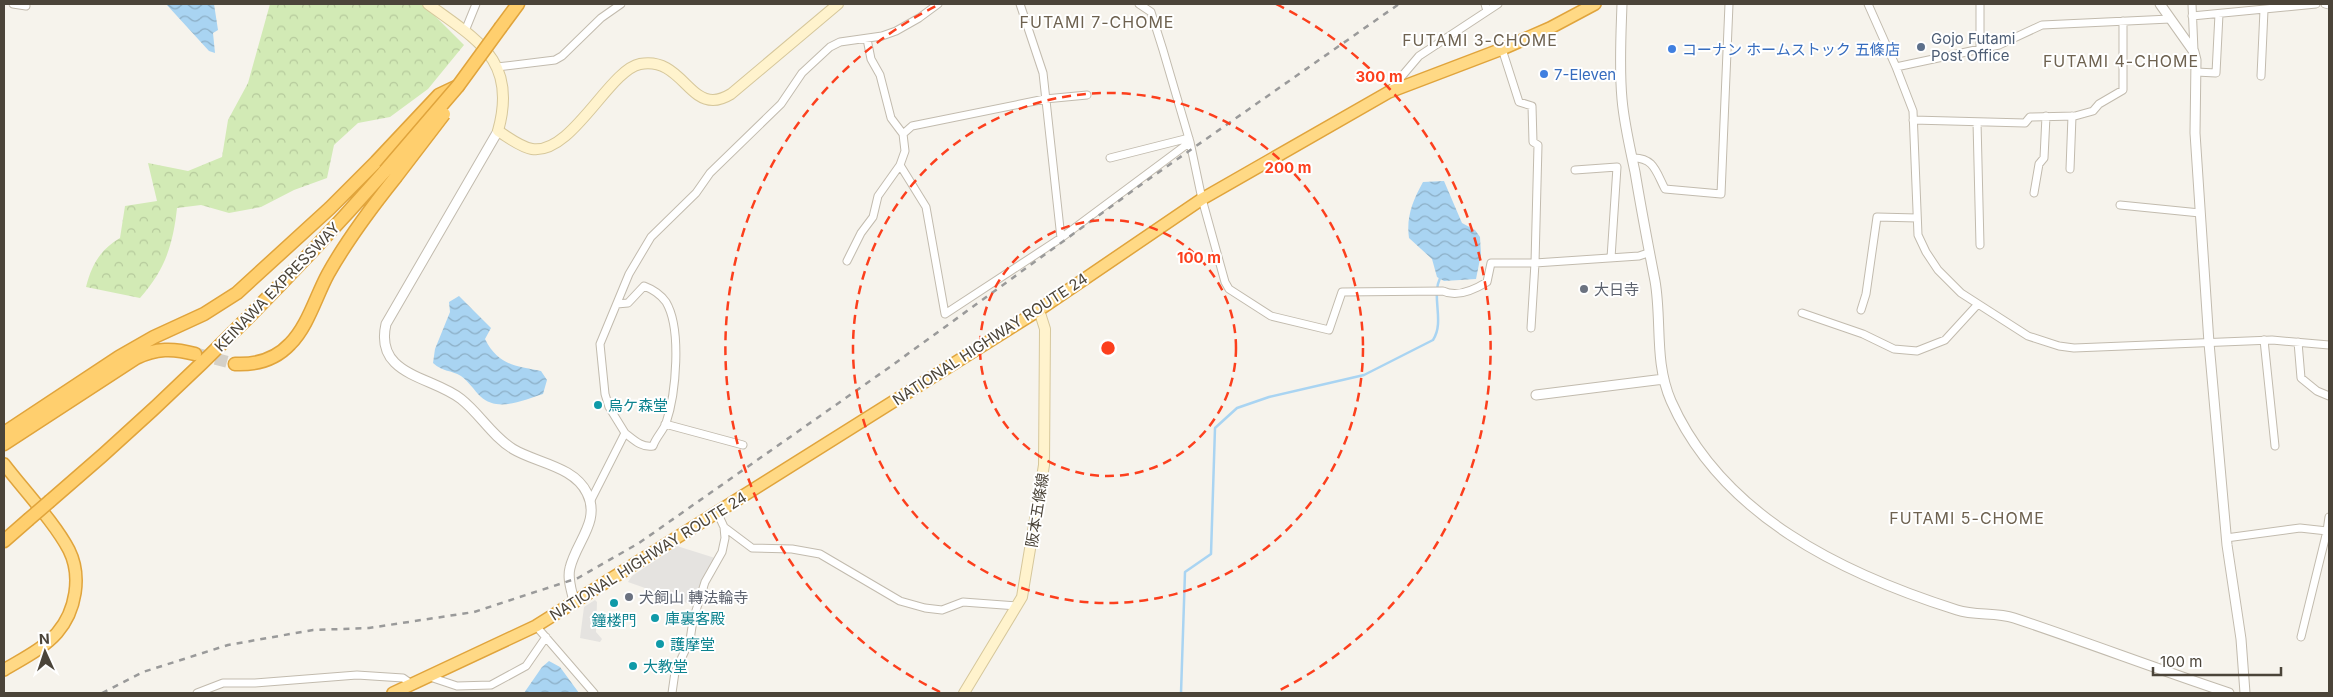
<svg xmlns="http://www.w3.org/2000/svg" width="2333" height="697" viewBox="0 0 2333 697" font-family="Inter,'Noto Sans JP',sans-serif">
	<defs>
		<pattern id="forest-crowns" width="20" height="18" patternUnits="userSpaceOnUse" patternTransform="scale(1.25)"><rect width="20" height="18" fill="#d2eab5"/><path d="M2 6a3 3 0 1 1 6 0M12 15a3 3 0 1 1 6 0" fill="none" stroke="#b6ca9c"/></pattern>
		<pattern id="water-waves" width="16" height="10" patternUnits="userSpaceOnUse" patternTransform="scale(1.25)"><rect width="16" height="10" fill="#a9d4f2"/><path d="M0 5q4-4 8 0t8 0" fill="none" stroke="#8caec5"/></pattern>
	</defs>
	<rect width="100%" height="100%" fill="#f6f3ec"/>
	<path fill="url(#forest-crowns)" d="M270 4H423L464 45 428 89 390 117 358 123 334 145 327 178 294 190 261 207 229 213 201 205 177 208C173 245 165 270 140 298L86 287C92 264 100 250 120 238L125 206 157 201 148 163 188 171 222 157 228 120 248 83Z"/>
	<path fill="#e5e3e0" d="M677 546 715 558 703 580 693 605 628 582 632 576Z
		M595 600 597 602 596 632 602 639 600 642 580 638 584 607Z"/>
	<path fill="url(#water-waves)" d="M166 4H214L218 30 213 33 215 53 209 51Z
		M1444 181 1462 223 1475 230 1480 237 1481 254 1476 279 1444 281 1437 277 1432 259 1409 238C1406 217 1413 200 1423 182Z
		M459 296 491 328 485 339C498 365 515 366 541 371L547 380 543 394C523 400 498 413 480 396 474 390 469 382 461 376 451 370 443 372 433 363L435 349 450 312 449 302Z
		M549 661 560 667 579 693H524L542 667Z"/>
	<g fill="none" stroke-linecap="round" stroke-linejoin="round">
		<path stroke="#a9d4f2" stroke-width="2.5" d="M1181 693 1185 572 1211 554 1215 428 1237 408 1269 397 1364 375 1433 340C1445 322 1431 297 1440 278"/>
		<path stroke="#d4d0c8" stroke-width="12" stroke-dasharray="12 6" stroke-linecap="butt" d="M198 354 235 364"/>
		<g stroke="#c2bbae" stroke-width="9">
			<path id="minor" d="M13 4 26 6
				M1020 4 1043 73 1061 238
				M1139 4 1151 12 1163 50 1190 142 1202 199 1225 282 1229 289 1271 316 1329 330 1342 292 1443 291C1457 298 1474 290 1487 282L1491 263H1535L1639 256 1648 253
				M1485 4 1487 11
				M1868 4 1896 67 1913 111 1918 235 1926 252 1938 270 1961 293 2028 336 2059 346 2074 348 2272 340 2329 345
				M2192 4 2194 51
				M2325 4 2329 5
				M2192 16 2316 4
				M465 31 476 4
				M867 39 871 59 880 75 891 118 903 134 905 151 900 165 926 207 945 314 1061 238 1190 142
				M1502 49 1519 102 1532 106 1533 142 1538 145 1535 263 1531 328
				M1980 50V4
				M497 67 555 60 562 56 601 18 621 4
				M1896 67 1999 45 2042 25 2170 19
				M2196 72 2216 73 2219 14
				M2261 76 2264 10
				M1391 89 1419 56 1498 4
				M1913 120 2025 123 2030 117 2075 116 2093 111 2099 104 2123 90V21
				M1977 122 1980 245
				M903 134 912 126 1045 99 1087 95
				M1110 158 1189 138
				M1632 158C1654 157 1656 172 1665 189L1721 194 1729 4
				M2070 169 2072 116
				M1575 170 1617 167 1611 258
				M2034 193 2039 164 2044 158 2046 116
				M2120 205 2200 213
				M847 261 861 233 873 217 878 196 900 165
				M617 304 628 303 644 286C652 289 661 295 666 302 682 329 676 394 666 423 663 431 656 437 653 446 642 448 634 440 625 433
				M1861 310 1866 294 1877 217 1917 218
				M1802 313 1863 334 1894 349 1917 351 1945 340 1978 304
				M2264 340 2275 446
				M2298 342 2301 378 2317 391 2329 396
				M665 424 743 445
				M590 502 625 433 609 407 605 394 600 344 629 274 651 237 696 193 710 173 781 104 802 73 830 47 840 42 882 36 896 31 919 18 938 4
				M717 512 724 527 752 548 792 549 820 554 900 601 925 608 942 610 963 602 1017 606
				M2226 538 2300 528 2327 531 2329 517
				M536 626 594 693
				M2301 637 2327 531
				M430 677 457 686 491 685 526 666 546 637
				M197 693 223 683H255L357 675 403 678 413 685
				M672 693 675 672 690 640 693 620 705 582 722 552 725 538 724 527"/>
		</g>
		<g stroke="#c2bbae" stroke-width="11">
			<path id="tertiary" d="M1622 4C1621 35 1619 67 1622 99 1624 123 1630 148 1635 172 1641 208 1648 245 1655 281 1662 321 1654 362 1671 401 1722 516 1843 574 1957 610 1975 616 1996 612 2014 618 2086 642 2157 669 2229 693
				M2160 4 2194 52 2196 60 2195 133 2209 343 2227 545 2241 639 2245 693
				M498 131 386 324C374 376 432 376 461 399 480 414 492 436 513 449 536 463 574 466 587 493 601 521 576 542 570 568 567 579 572 591 574 602
				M1536 395 1664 379"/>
		</g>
		<g stroke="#d6c79b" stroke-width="12">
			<path id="secondary" d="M428 4C477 40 518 60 498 131 508 137 520 147 532 149 572 155 609 70 640 64 678 57 687 100 713 100 719 100 726 97 731 94L838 4
				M964 693 1022 597 1044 465 1045 329 1039 310"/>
		</g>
		<g stroke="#e0a43c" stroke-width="14">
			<path id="trunk" d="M4 464C23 489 55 523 69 550 82 576 76 611 57 633 43 649 22 659 4 670
				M393 693 536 626 1039 310 1202 199 1389 92 1502 49 1550 28 1595 4"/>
		</g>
		<g stroke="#e0a43c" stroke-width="15">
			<path id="motorway" d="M501 27 518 4
				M235 364C256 365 275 360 290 344 308 326 316 296 328 274 347 240 371 208 395 178
				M4 433 119 357 154 337 204 314 237 293 330 208 376 162 439 95 458 86
				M4 444 136 358C156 348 173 348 195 354
				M50 501C170 399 281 289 385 171
				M4 541 28 520"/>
		</g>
		<use href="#minor" stroke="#fff" stroke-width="7"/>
		<use href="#tertiary" stroke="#fff" stroke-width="9"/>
		<use href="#secondary" stroke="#fff3cd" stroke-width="10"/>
		<use href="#trunk" stroke="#ffd985" stroke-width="11"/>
		<use href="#motorway" stroke="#ffcf6e" stroke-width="12"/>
		<path stroke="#9a9a9a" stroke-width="2.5" stroke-dasharray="6 6" stroke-linecap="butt" d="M102 693 143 672 228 645 313 630 369 628 474 612 578 578 639 543 887 369 1149 179 1399 4"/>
		<g stroke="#e0a43c" stroke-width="15" stroke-linecap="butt">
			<path id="motorway-bridge" d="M385 171 458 86 501 27
				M395 178 444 114
				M28 520 50 501"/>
		</g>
		<use href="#motorway-bridge" stroke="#ffcf6e" stroke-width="12"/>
	</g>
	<g fill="none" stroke="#fc3f1d" stroke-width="2.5" stroke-dasharray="9 6">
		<circle cx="1108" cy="348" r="128"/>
		<circle cx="1108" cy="348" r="255"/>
		<path d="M940 692A383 383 0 0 1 940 4M1276 4A383 383 0 0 1 1276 692"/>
	</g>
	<circle fill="#5c6f8a" stroke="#fff" stroke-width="2" cx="1921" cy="47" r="5"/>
	<g fill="#3f7fe0" stroke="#fff" stroke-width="2">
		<circle cx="1672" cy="49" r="5"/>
		<circle cx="1544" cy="74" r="5"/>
	</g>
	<g fill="#6b7280" stroke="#fff" stroke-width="2">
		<circle cx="1584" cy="289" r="5"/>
		<circle cx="629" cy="597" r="5"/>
	</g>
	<g fill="#0f9aa8" stroke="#fff" stroke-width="2">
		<circle cx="598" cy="405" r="5"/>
		<circle cx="614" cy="603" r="5"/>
		<circle cx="655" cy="618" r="5"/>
		<circle cx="660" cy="644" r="5"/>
		<circle cx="633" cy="666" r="5"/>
	</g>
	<g text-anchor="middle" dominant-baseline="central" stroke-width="4" stroke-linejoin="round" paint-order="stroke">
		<g font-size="15" fill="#4e5e75" stroke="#fff" text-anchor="start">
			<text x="1931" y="38">Gojo Futami<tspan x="1931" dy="17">Post Office</tspan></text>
		</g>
		<g font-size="15" fill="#366cbe" stroke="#fff" text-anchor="start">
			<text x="1682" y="49">コーナン ホームストック 五條店</text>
			<text x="1554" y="74">7-Eleven</text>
		</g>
		<g font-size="15" fill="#4b4439" stroke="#fff">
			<text transform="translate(277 287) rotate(-46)">KEINAWA EXPRESSWAY</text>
			<text transform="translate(990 339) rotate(-33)">NATIONAL HIGHWAY ROUTE 24</text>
			<text transform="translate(1037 510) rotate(-81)">阪本五條線</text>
			<text transform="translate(648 556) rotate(-32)">NATIONAL HIGHWAY ROUTE 24</text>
		</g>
		<g font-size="15" fill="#5b616d" stroke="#fff" text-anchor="start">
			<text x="1594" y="289">大日寺</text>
			<text x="639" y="597">犬飼山 轉法輪寺</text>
		</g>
		<g font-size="15" fill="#0d838f" stroke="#fff" text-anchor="start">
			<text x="608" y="405">烏ケ森堂</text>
			<text x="665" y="618">庫裏客殿</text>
			<text x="614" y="620" text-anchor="middle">鐘楼門</text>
			<text x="670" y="644">護摩堂</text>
			<text x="643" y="666">大教堂</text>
		</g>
		<g font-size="16" letter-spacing="1" fill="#6e6250" stroke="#fff">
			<text x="1097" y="22">FUTAMI 7-CHOME</text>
			<text x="1480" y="40">FUTAMI 3-CHOME</text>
			<text x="2121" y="61">FUTAMI 4-CHOME</text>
			<text x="1967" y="518">FUTAMI 5-CHOME</text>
		</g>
	</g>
	<circle cx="1108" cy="348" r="8" fill="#fc3f1d" stroke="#fff" stroke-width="2.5"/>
	<g font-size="15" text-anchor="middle" font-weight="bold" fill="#fc3f1d" stroke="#fff" stroke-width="4" stroke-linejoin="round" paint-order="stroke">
		<text x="1379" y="82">300 m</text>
		<text x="1288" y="173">200 m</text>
		<text x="1199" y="263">100 m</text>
	</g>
	<rect width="2333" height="697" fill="none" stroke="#4b4439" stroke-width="10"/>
	<g transform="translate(45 652) rotate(357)" stroke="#ffffff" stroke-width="4" paint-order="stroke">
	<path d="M0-4L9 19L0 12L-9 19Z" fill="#4b4439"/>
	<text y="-8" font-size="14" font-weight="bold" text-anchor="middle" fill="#4b4439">N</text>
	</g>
	<path d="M2153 667v8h128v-8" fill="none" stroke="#4b4439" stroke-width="2.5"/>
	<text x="2160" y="667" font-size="15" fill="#4b4439" stroke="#ffffff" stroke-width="4" paint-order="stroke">100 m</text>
</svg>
